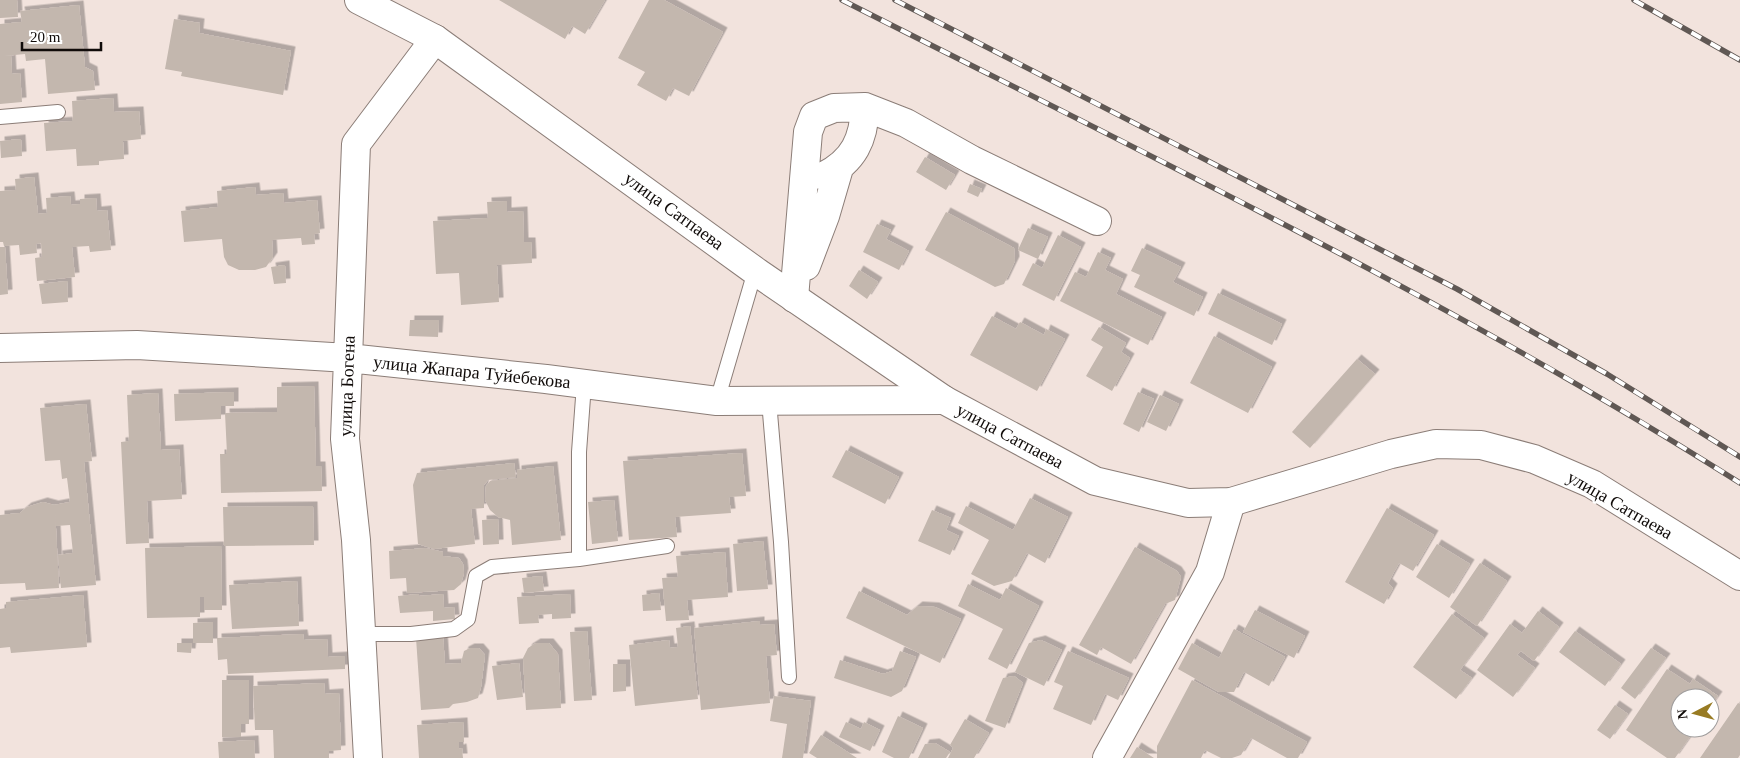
<svg xmlns="http://www.w3.org/2000/svg" width="1740" height="758" viewBox="0 0 1740 758" font-family="Georgia,serif">
	<defs>
		<filter id="shadow"><feDropShadow dx="4.5" dy="-4.5" stdDeviation="0" flood-color="#0004"/></filter>
	</defs>
	<rect width="100%" height="100%" fill="#f2e3dd"/>
	<path fill="#c3b7ae" filter="url(#shadow)" d="M0 0H17L18 17 0 18Z
		M499 0H605L585 34 572 26 565 39Z
		M649 0H664L723 32 689 96 673 88 666 101 637 85 645 72 618 58Z
		M79 5 85 67 93 71 95 90 48 94 45 59 26 61 25 54 4 56H11L12 74 20 73 22 102 0 104V24L22 22 20 11Z
		M174 19 200 23 199 33 291 51 283 95 181 76 182 72 165 69Z
		M113 98 114 112 139 111 141 139 123 141 124 159 99 161V165L77 166 76 149 46 151 44 123 73 121 72 101Z
		M21 139 22 156 1 158 0 141Z
		M925 157 955 175 946 190 916 172Z
		M34 177 38 214 47 213 46 198 70 196 71 205 80 204V199L96 198 97 211 107 210 111 250 90 252 89 246 72 247 75 277 37 281 35 258 42 257 41 243 36 244 37 253 20 255 19 245 4 246 3 242H0V191L16 190 15 179Z
		M970 184 982 189 978 197 967 192Z
		M255 187 256 195 283 193 284 203 317 200 320 233 314 234 315 244 302 245 301 238 272 240 273 257 266 267 255 270H239L228 265 224 257 222 239 184 242 181 211 218 207 217 191Z
		M507 201V212L523 211 524 242H531L532 263 497 265 499 302 461 305 459 273 436 274 433 221 488 218 487 202Z
		M946 212 1014 248 1015 261 1004 284 995 287 925 250Z
		M877 224 891 230 886 239 909 251 899 270 863 252Z
		M1028 228 1048 237 1038 259 1018 250Z
		M1058 235 1081 247 1054 301 1022 285 1033 263 1042 268Z
		M0 247H5L8 294 0 295Z
		M1142 248 1181 267 1173 282 1203 297 1194 316 1134 287 1140 275 1131 271Z
		M1098 252 1111 258 1105 270 1123 279 1116 294 1162 317 1148 345 1060 301 1075 272 1086 277Z
		M285 265 286 283 274 284 271 267Z
		M859 270 878 282 867 299 849 286Z
		M67 281 68 302 42 304 39 284Z
		M1218 293 1282 324 1272 345 1208 314Z
		M992 316 1016 329 1020 322 1044 335 1046 329 1065 339 1037 391 970 355Z
		M410 320H439L438 337 409 336Z
		M1099 327 1126 343 1121 352 1130 358 1112 391 1086 376 1103 347 1091 340Z
		M1214 336 1272 367 1248 413 1190 383Z
		M1357 359 1375 374 1310 448 1292 432Z
		M314 386 316 466H321L322 491 221 493 220 454H227L225 413 277 412V387Z
		M234 392V406H221V419L175 421 174 394Z
		M1138 392 1154 399 1139 432 1123 424Z
		M158 393 161 450 179 449 182 499 147 501 149 543 126 544 121 442 129 441 127 395Z
		M1160 395 1179 404 1166 431 1147 422Z
		M86 404 92 461 84 462 96 585 61 588 58 555 73 553 70 525 56 526 55 508 59 588 26 590 25 583 0 584V515L20 513 27 507 43 502 54 505 70 502 67 478 62 479 60 460 45 461 40 408Z
		M846 450 899 477 885 504 832 477Z
		M742 453 746 496 729 497 731 513 675 517 677 537 629 540 623 461Z
		M514 463 516 477 488 480 484 485V508L471 509 475 544 434 549 418 544 413 485 417 473Z
		M553 466 561 540 512 545 510 520 498 517 490 510 485 500 486 486 490 481 517 478V470Z
		M1030 498 1068 517 1045 563 1027 553 1012 581 994 586 971 574 989 540 958 523 966 506 1013 530Z
		M614 500 618 541 592 544 588 502Z
		M313 506 314 545 224 546 223 507Z
		M1387 508 1434 535 1413 571 1399 563 1388 583 1393 588 1384 604 1345 582Z
		M932 510 951 518 946 530 959 536 950 555 918 541Z
		M498 519 499 544 483 545 482 520Z
		M763 541 768 589 737 591 733 544Z
		M1437 544 1470 564 1449 598 1416 577Z
		M221 546 222 610H204V597H200V617L147 618 145 548Z
		M1135 547 1177 571 1181 577 1175 600 1165 604 1131 664 1101 647 1097 655 1079 645Z
		M426 548 443 552V556L459 558 463 564 464 573 461 584 454 590 407 593 406 578 390 579 389 551Z
		M725 552 728 597 687 600 689 620 666 621 662 578 678 577 676 556Z
		M1480 563 1507 581 1477 626 1450 607Z
		M542 576 544 591 524 593 522 578Z
		M297 581 299 626 232 629 229 585Z
		M968 584 1000 600 1006 588 1039 606 1007 669 988 659 1003 629 958 606Z
		M859 591 907 615 918 606 935 607 961 619 940 663 846 618Z
		M659 593 661 610 643 611 642 595Z
		M419 594V596L443 594 444 608 454 607 455 619 433 621V611L400 613 398 596Z
		M570 594 571 618 552 619V614L538 615 539 623 519 624 517 597Z
		M83 595 87 647 11 653 10 647 0 648V609L6 608V602Z
		M1255 610 1305 636 1294 658 1243 632Z
		M1538 611 1559 627 1534 661 1521 651 1517 655 1535 668 1513 697 1477 670 1510 624 1522 633Z
		M1452 614 1484 638 1460 670 1472 678 1456 699 1413 667Z
		M760 621V625L774 624 777 655 766 656 770 703 701 710 694 628Z
		M213 622V643H193V623Z
		M690 626 698 699 635 706 629 645 669 640 670 648 678 647 676 628Z
		M1234 629 1285 657 1269 686 1244 672 1234 692H1219L1178 669 1192 643 1219 658Z
		M587 631 592 700 574 701 570 632Z
		M1575 631 1621 664 1605 686 1559 652Z
		M303 634 304 640 327 639 328 657 345 656V669L228 674 227 659 218 660 217 638Z
		M443 636 445 664 461 663 464 651 470 648H479L485 655 481 687 478 698 467 702 453 704 449 708 421 710 416 638Z
		M1041 640 1062 650 1044 686 1015 672 1029 643Z
		M177 643H192L191 653 177 652Z
		M536 643H549L558 654 561 708 526 710 523 658 528 648Z
		M1651 648 1666 658 1635 699 1621 688Z
		M900 651 916 657 902 691 891 697 834 678 840 660 883 674 892 671Z
		M1068 651 1129 678 1118 700 1105 694 1091 725 1053 709 1063 686 1054 682Z
		M519 663 523 697 497 700 492 666Z
		M613 664H626V691L613 692Z
		M1667 669 1690 684 1693 679 1718 696 1710 707V698H1680V728H1696L1675 758H1667L1626 730Z
		M1014 676 1023 683 1005 728 985 721 1003 678Z
		M222 680H249V724H241V737H222Z
		M1192 680 1307 742 1298 758H1287L1251 738 1241 755 1232 758H1221L1205 750 1201 758H1157V746Z
		M324 683 325 694 339 693 341 750 329 751V758H274L273 730H255L253 686Z
		M774 696 811 701 803 758H782L787 724 770 721Z
		M1738 703 1740 704V755L1738 758H1700Z
		M1615 705 1628 714 1610 739 1597 730Z
		M898 716 923 728 909 758H894L882 752Z
		M965 719 989 733 974 758H948L953 748 950 745Z
		M463 722 464 742H459V749L462 748 463 758H419L417 725Z
		M846 722 861 729 864 722 880 730 870 751 839 737Z
		M821 735 857 758H817L809 753Z
		M254 740 255 758H219L218 742Z
		M935 743 950 752 946 758H918L925 744Z
		M1137 747 1154 758H1130Z"/>
	<g fill="none" stroke-linecap="round" stroke-linejoin="round">
		<g stroke="#8b7d77" stroke-width="16">
			<path id="service" d="M0 117 58 112
				M717 401 755 271
				M769 401 781 542 789 677
				M579 559V452L584 384
				M361 634H411L454 629 468 619 476 576 492 567 579 559 667 546"/>
		</g>
		<g stroke="#8b7d77" stroke-width="30">
			<path id="minor" d="M824 176C854 161 864 139 865 107
				M806 266 825 216 839 168
				M794 298 808 132 814 116 834 108 865 107 906 123 972 160 1097 221
				M0 348 137 345 348 358 546 379 717 401 944 400
				M368 758 356 540 345 439 356 144 435 39
				M1107 758 1210 572 1231 502"/>
		</g>
		<g stroke="#8b7d77" stroke-width="30">
			<path id="tertiary" d="M359 0 435 39 758 273 944 400 1095 481 1188 503 1231 502 1391 454 1436 444 1481 445 1534 459 1592 484 1740 576"/>
		</g>
		<use href="#service" stroke="#fff" stroke-width="14"/>
		<use href="#minor" stroke="#fff" stroke-width="28"/>
		<use href="#tertiary" stroke="#fff" stroke-width="28"/>
		<g stroke="#605854" stroke-width="5.5">
			<path id="rail" d="M842 0C1145 154 1453 301 1740 483
				M895 0 1457 289 1607 374 1740 457
				M1634 0 1740 60"/>
		</g>
		<use href="#rail" stroke="#fff" stroke-width="4" stroke-dasharray="11" stroke-linecap="butt"/>
	</g>
	<g text-anchor="middle" dominant-baseline="central" stroke-width="4.5" stroke-linejoin="round" paint-order="stroke">
		<g font-size="18" fill="#100b09" stroke="#fff">
			<text transform="translate(674 211) rotate(36)">улица Сатпаева</text>
			<text transform="translate(472 372) rotate(6)">улица Жапара Туйебекова</text>
			<text transform="translate(347 386) rotate(-88)">улица Богена</text>
			<text transform="translate(1010 436) rotate(28)">улица Сатпаева</text>
			<text transform="translate(1620 505) rotate(30)">улица Сатпаева</text>
		</g>
	</g>
	<g transform="translate(1695 713) rotate(264)"><circle r="24" fill="#ffffff" stroke="#9f9d9d"/>
	<path d="M0-4L9 19L0 12L-9 19Z" fill="#987b23"/>
	<text y="-8" font-size="14" font-weight="bold" text-anchor="middle" fill="#100b09">N</text>
	</g>
	<path d="M22 42v8h79v-8" fill="none" stroke="#100b09" stroke-width="2.5"/>
	<text x="30" y="42" font-size="15" fill="#100b09" stroke="#ffffff" stroke-width="4" paint-order="stroke">20 m</text>
</svg>
